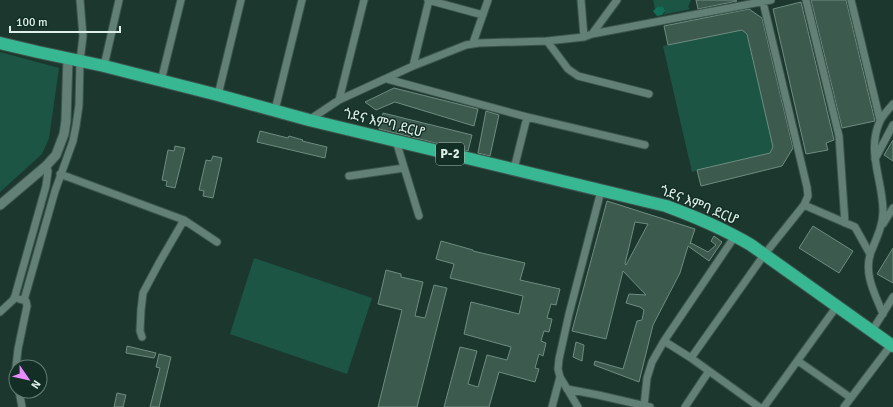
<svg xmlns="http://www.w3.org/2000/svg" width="893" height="407" viewBox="0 0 893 407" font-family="Signika,'Noto Sans Ethiopic',sans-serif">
	<rect width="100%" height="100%" fill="#1c382e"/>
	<path fill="#1c5544" d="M653 0H691L688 7 690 9 662 15 665 13 660 6H658L655 9Z
		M746 7 763 19 793 148 782 166 701 186 697 170 692 172 663 46 668 45 664 26Z
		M0 52 59 68 49 138 42 154 0 192Z
		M254 258 372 298 347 374 230 334Z"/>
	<path fill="#126f57" d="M658 6 663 7 665 11 662 15 657 16 653 11Z"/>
	<path fill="#3d5a4f" stroke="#6e8c81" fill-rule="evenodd" d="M696 0H735L737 1 698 9Z
		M811 0H846L875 121 842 128Z
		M801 2 834 140 826 143 828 150 806 154 773 9Z
		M749 9 762 18 793 148 782 166 701 186 697 170 770 153 773 147 747 34 742 30 668 45 664 26Z
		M394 88 478 109 474 126 395 102 376 110 365 102Z
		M486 111 499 115 490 156 478 153Z
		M383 113 472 135 468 151 379 129Z
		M260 131 288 138 289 136 303 140 302 141 327 147 325 158 257 142Z
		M893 140V161L884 155Z
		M175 146 185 148 175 188 166 186 167 181 162 180 168 150 174 151Z
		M213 156 222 158 213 198 203 196 204 191 199 190 206 160 211 161Z
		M607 201 695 229 690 244 691 243 708 252 716 245 711 241 714 236 722 242 709 261 688 246 680 273 653 325 639 382 594 365 595 361 623 369 637 321 642 320 644 310 640 307 626 303 629 294 646 295 623 271 606 339 572 331ZM635 222 648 224 626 265 625 264Z
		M813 226 853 251 839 273 799 248Z
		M441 241 473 250V251L525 263 520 280 560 289 556 305 551 304 547 318 552 319 549 332 544 331 541 341 546 343 543 356 539 354 535 368 539 369 535 382 499 372 489 407H444L460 347 477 351 468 384 478 387 487 355 507 360 511 347 464 334 471 302 519 314 523 296 450 278 454 264 436 259Z
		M893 248V283L877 274Z
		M386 270 401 274V277L423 282 415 316 425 318 434 285 447 288 417 407H378L402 310 378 304Z
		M576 342 584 345 582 361 573 357Z
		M127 346 156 353 154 358 126 353Z
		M159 354 171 357 159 407H150L160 368 156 367Z
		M117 393 126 395 123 407H114Z"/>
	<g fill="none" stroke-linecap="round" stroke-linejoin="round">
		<g stroke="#3c554e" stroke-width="9">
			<path id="street" d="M428 0 483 15
				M581 0 584 37
				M806 0 839 136 845 223
				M851 0 880 120
				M592 34 771 0
				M547 41 568 69 578 76 649 94
				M473 43 488 0
				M104 66 119 0
				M413 66 429 0
				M387 79 527 117 645 145
				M161 81 181 0
				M218 95 241 0
				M339 100 364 0
				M275 110 302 0
				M309 120 339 100 413 66 466 45 479 43 547 41 584 37 592 34 617 0
				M396 141 419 216
				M875 159 893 125
				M514 169 527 117
				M60 174 184 220 217 242
				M349 176 404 168
				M804 205 855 227 870 254
				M883 224 893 208
				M24 300 55 191 73 141 76 126 79 105 80 61 83 36 80 0
				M0 312 13 300 15 296 46 186 48 171 46 166
				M883 314C875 294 863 273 871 252 876 239 883 226 883 211 883 181 866 151 880 121 883 115 889 109 893 104
				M872 331 893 297
				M142 337 140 331 141 310 143 293 159 263 184 220
				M664 341 691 358 759 407
				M691 358 764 255 804 205 808 196 807 187 763 2
				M798 361 851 398
				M16 367 18 349 27 306 26 301 19 299
				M560 377 578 407
				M567 389 598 395 650 407
				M19 391 22 407
				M644 406 647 378 652 362 664 341 735 236
				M552 407 560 377 558 369 559 359 569 314 601 191
				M685 407 709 371
				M764 407 837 306
				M844 407 891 345"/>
		</g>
		<g stroke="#3c554e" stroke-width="11">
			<path id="secondary" d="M0 205 46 166 56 155 64 134 66 121 68 58"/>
		</g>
		<g stroke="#3c554e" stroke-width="14">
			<path id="highway" d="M0 43 38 52 104 66 218 95 309 120 666 206C696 217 724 229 751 245L893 346"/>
		</g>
		<use href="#street" stroke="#628075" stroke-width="7"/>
		<use href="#secondary" stroke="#628075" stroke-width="9"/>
		<use href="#highway" stroke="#38b793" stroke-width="12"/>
	</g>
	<g text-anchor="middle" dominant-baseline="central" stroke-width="3" stroke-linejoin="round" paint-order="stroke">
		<rect fill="#122e25" stroke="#a2b6ae" stroke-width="1" x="436" y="143" width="28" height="22" rx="3"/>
		<g font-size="13" font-weight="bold" fill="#dff0e9">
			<text x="450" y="154">P-2</text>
		</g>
		<g font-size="14" fill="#dff0e9" stroke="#122e25">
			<text transform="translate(384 123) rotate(14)">ጎደና እምባ ደርሆ</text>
			<text transform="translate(699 205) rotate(22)">ጎደና እምባ ደርሆ</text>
		</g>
	</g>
	<g transform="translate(28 379) rotate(124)"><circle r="19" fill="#122e25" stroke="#647c73"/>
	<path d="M0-3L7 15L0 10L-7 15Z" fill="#e98dfe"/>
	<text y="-6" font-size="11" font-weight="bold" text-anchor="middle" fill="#dff0e9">N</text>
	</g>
	<path d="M10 26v6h110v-6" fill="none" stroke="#dff0e9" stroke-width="2"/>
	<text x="16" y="26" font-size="12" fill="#dff0e9" stroke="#122e25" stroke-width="3" paint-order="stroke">100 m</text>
</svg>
